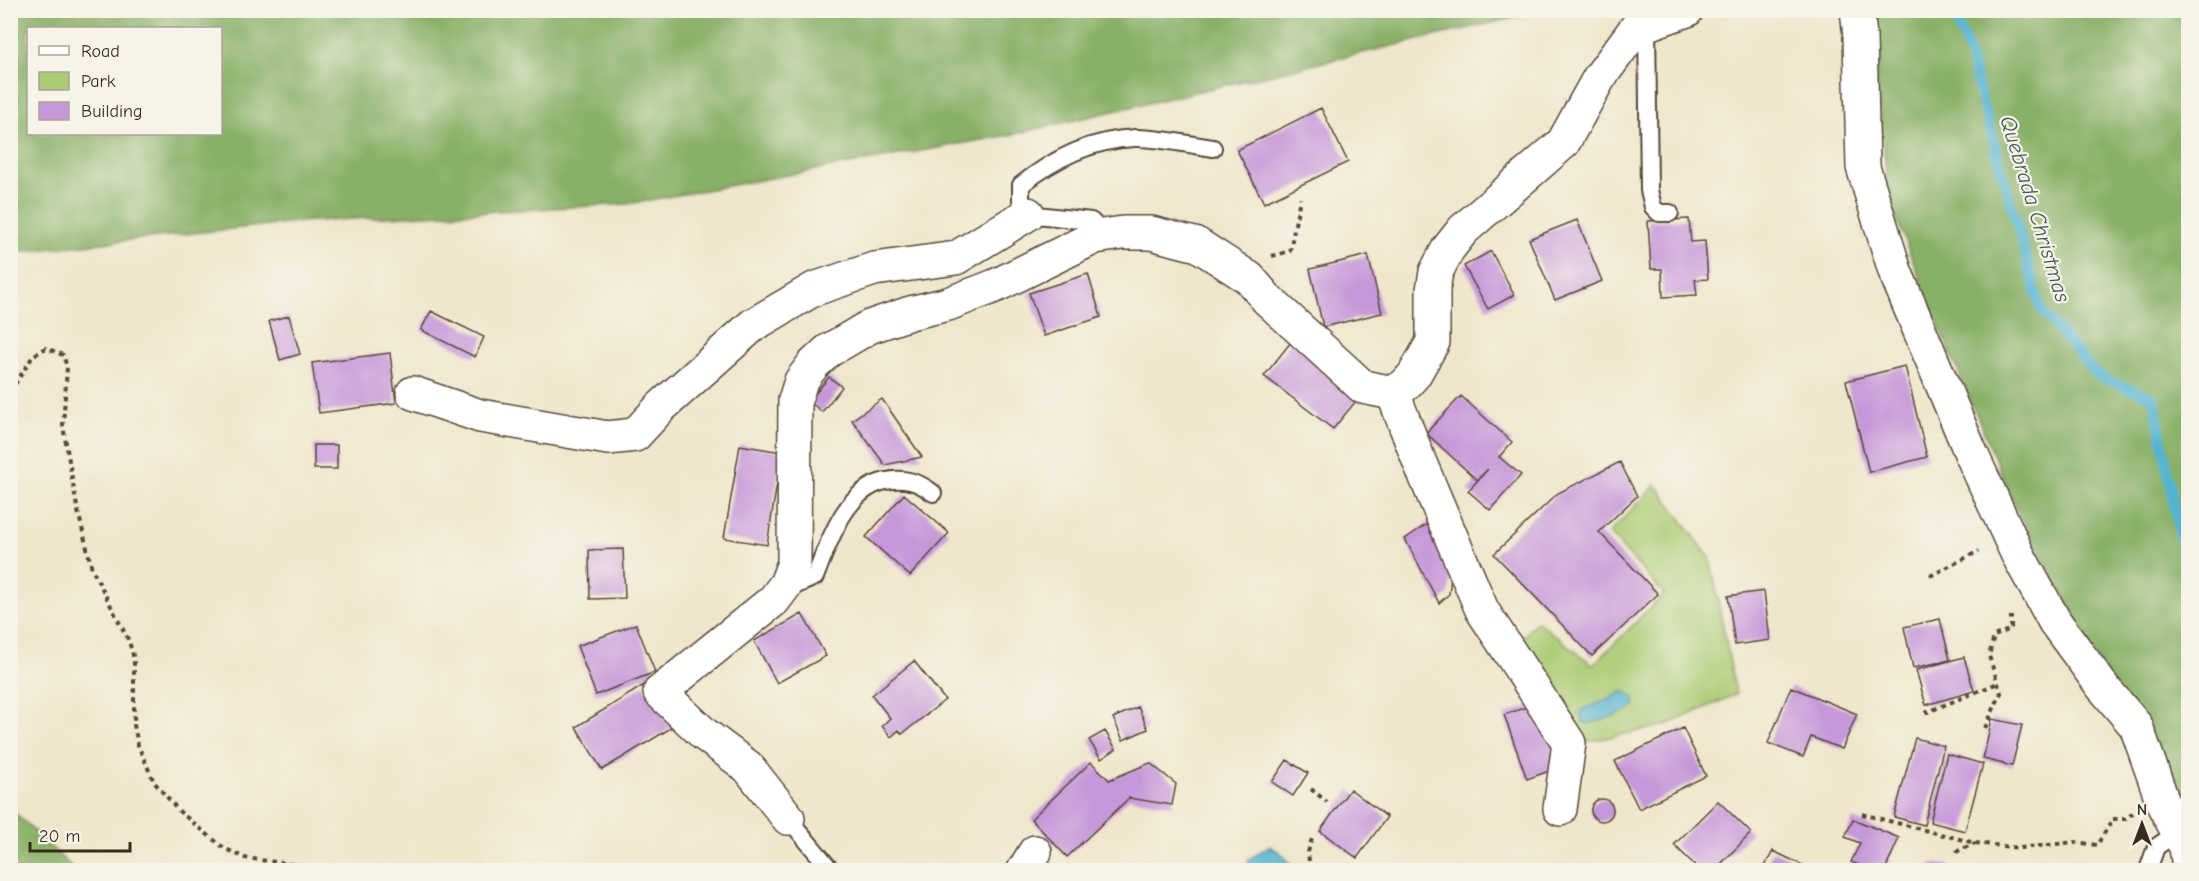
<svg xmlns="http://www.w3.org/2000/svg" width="2199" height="881" viewBox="0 0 2199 881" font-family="'Comic Neue',sans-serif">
	<rect width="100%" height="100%" fill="#f7f3e8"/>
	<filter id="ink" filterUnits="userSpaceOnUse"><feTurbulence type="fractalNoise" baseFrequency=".0167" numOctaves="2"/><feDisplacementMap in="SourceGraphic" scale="12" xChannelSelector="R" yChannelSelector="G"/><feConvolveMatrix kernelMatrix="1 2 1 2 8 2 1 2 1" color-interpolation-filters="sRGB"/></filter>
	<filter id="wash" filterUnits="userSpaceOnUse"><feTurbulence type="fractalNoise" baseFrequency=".008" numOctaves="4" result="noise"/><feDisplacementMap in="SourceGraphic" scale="24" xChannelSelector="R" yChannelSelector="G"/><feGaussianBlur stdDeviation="1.35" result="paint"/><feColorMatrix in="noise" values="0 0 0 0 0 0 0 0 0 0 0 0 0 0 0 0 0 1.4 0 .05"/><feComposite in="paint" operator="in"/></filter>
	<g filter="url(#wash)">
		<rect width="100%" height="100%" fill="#efe6cb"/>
		<path fill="#abcc74" stroke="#737b49" stroke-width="1.5" d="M1656 485 1710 558 1736 694 1667 725 1587 742 1517 644 1537 621 1593 665 1664 594 1609 533Z"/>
		<path fill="#88b066" stroke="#626d42" stroke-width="1.5" fill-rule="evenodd" d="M10 11 11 10 1543 11 1015 134 628 204 296 222 11 253ZM28 28H220V134H28Z
			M1869 11H2188V824L2018 513 1933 312 1889 200Z
			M10 808 74 869 75 870H11Z"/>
		<path fill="#53b4d1" stroke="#476f78" stroke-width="1.5" d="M1623 691C1631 694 1635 697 1635 706 1627 713 1600 721 1588 724L1583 722 1580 712 1583 709 1610 699Z
			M1269 846 1280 852 1296 870H1251L1248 860Z"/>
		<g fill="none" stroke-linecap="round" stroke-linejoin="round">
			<path stroke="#53b4d1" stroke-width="10" d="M1950 10 1966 43 2041 310 2098 376 2154 398 2188 581"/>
		</g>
		<g id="blocks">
			<path fill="#c697d9" d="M1321 108 1348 162 1264 203 1237 150Z
				M1689 219 1691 242 1705 241 1708 279 1695 280 1697 295 1663 297 1662 269H1651L1648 221Z
				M1577 220 1602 281 1555 300 1529 239Z
				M1491 251 1514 295 1488 309 1464 266Z
				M1368 255 1382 313 1323 327 1310 269Z
				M1088 274 1101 317 1044 336 1029 293Z
				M431 311 484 337 475 357 421 330Z
				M289 316 300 354 280 360 269 321Z
				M1291 342 1361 395 1333 429 1264 376Z
				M390 353 396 403 319 413 312 363Z
				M1905 366 1927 457 1869 472 1846 381Z
				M829 377 842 387 822 412 809 401Z
				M1461 396 1512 442 1499 457 1521 475 1490 510 1468 491 1488 469 1477 480 1426 433Z
				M882 399 922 457 885 465 852 420Z
				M314 445H337V469H314Z
				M740 445 782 452 767 545 724 538Z
				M1620 462 1637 496 1599 532 1658 594 1592 656 1494 554 1558 493Z
				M904 494 949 533 910 576 866 537Z
				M1433 520 1453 560 1449 594 1439 603 1405 539Z
				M623 549 625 598 590 599 589 550Z
				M1764 591 1770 640 1735 645 1728 596Z
				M802 614 826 656 777 683 754 641Z
				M1940 619 1950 660 1913 668 1904 627Z
				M636 624 655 672 596 695 577 646Z
				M1964 657 1974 691 1926 705 1916 670Z
				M914 661 945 700 902 734 899 730 891 737 882 726 890 718 872 695Z
				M644 685 671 728 602 770 576 727Z
				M1791 687 1857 714 1842 749 1811 737 1803 757 1768 743Z
				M1537 703 1560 767 1527 779 1504 715Z
				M1138 707 1148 729 1123 740 1113 718Z
				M1992 719 2022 725 2012 766 1983 759Z
				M1683 728 1706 776 1639 809 1615 761Z
				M1105 731 1116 749 1101 759 1089 740Z
				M1915 738 1944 746 1924 825 1894 817Z
				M1947 754 1983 764 1965 831 1930 822Z
				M1287 760 1308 773 1293 796 1272 782Z
				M1091 762 1109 780 1150 763 1176 784 1172 805 1129 798 1067 857 1031 819Z
				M1350 789 1387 817 1357 858 1320 831Z
				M1591 810a11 11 0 1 1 22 0a11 11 0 1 1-22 0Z
				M1718 801 1751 833 1715 870H1700L1674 845Z
				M1853 819 1899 838 1885 870H1871L1851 862 1860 843 1845 837Z
				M1773 851 1813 870H1763Z
				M1932 863 1949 865 1948 870H1930Z"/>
		</g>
	</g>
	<g filter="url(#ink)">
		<use href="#blocks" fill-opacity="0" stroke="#564638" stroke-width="1.5"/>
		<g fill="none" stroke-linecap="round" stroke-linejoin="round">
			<g stroke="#564638" stroke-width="20">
				<path id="service" d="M1647 24 1649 190 1653 207 1659 213H1670
					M1105 235 1091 221 1028 214 1021 200V185C1055 158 1091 140 1135 138 1156 137 1191 145 1213 148
					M785 590 815 577C829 542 845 489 886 481 905 477 919 482 933 493
					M788 818 831 870
					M2148 870 2156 847 2178 832"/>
			</g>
			<g stroke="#564638" stroke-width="36">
				<path id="minor" d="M1857 10 1860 36 1863 167 1895 271 1970 451 2017 553 2055 622 2102 686 2136 726 2165 808 2186 847 2188 861
					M413 393 480 416 608 438 635 435 661 407 753 325 814 289 874 269 956 258 1028 214
					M1393 393 1420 463 1482 610 1569 743 1560 809
					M788 818 748 767 704 734 660 692 774 600 786 584 794 563 795 400 801 381 813 365 828 351 869 327 910 313 948 304 995 286 1095 237 1123 233H1151L1198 245 1249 278 1267 299 1363 387 1393 393 1405 385 1414 375 1433 342V290L1436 272 1448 249 1463 230 1563 143 1599 78 1636 28 1687 10
					M1024 870 1035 852"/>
			</g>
			<path stroke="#564638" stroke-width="4" stroke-dasharray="4.5 4.5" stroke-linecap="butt" d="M1272 256 1290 251 1300 198
				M10 392 33 356 46 348 63 355 67 367 63 426 77 507 92 569 129 641 134 659V725L138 745 154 782 180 812 224 848 245 858 321 868 326 870
				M1930 576 1979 551
				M1925 713 1998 683
				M1985 728 2001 693 1989 656 1994 636 2011 629V616
				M1311 789 1327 802
				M1862 814 1975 843 2021 848 2075 842 2097 845 2113 819H2126L2133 813
				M1956 852 1975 843
				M1310 870 1308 852 1313 835"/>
			<use href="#service" stroke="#fff" stroke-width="16"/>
			<use href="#minor" stroke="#fff" stroke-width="33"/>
		</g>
	</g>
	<g text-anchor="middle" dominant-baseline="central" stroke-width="4.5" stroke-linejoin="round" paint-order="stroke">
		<g font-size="22" font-style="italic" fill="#435a5d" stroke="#f7f3e8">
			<text transform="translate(2035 209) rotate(73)">Quebrada Christmas</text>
		</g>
	</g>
	<rect width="2199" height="881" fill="none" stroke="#f7f3e8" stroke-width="36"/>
	<rect x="27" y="27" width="195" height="108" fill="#f7f3e8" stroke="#aca397" stroke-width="1.5"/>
	<rect x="39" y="46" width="30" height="9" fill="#ffffff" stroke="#aca397" stroke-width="1.5"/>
	<text x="81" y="57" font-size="18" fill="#3b2a1e">Road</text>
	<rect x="39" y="72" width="30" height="18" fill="#abcc74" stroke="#aca397" stroke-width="1.5"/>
	<text x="81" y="87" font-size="18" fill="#3b2a1e">Park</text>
	<rect x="39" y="102" width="30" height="18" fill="#c697d9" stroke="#aca397" stroke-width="1.5"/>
	<text x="81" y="117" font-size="18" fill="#3b2a1e">Building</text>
	<g transform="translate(2142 824)" stroke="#f7f3e8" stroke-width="4.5" paint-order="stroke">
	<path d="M0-4.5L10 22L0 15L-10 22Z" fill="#3b2a1e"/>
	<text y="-9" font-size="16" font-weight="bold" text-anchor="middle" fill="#3b2a1e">N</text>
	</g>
	<path d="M30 842v9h100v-9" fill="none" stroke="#3b2a1e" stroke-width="3"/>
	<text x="39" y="842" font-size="18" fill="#3b2a1e" stroke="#f7f3e8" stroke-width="4.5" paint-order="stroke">20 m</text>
</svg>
